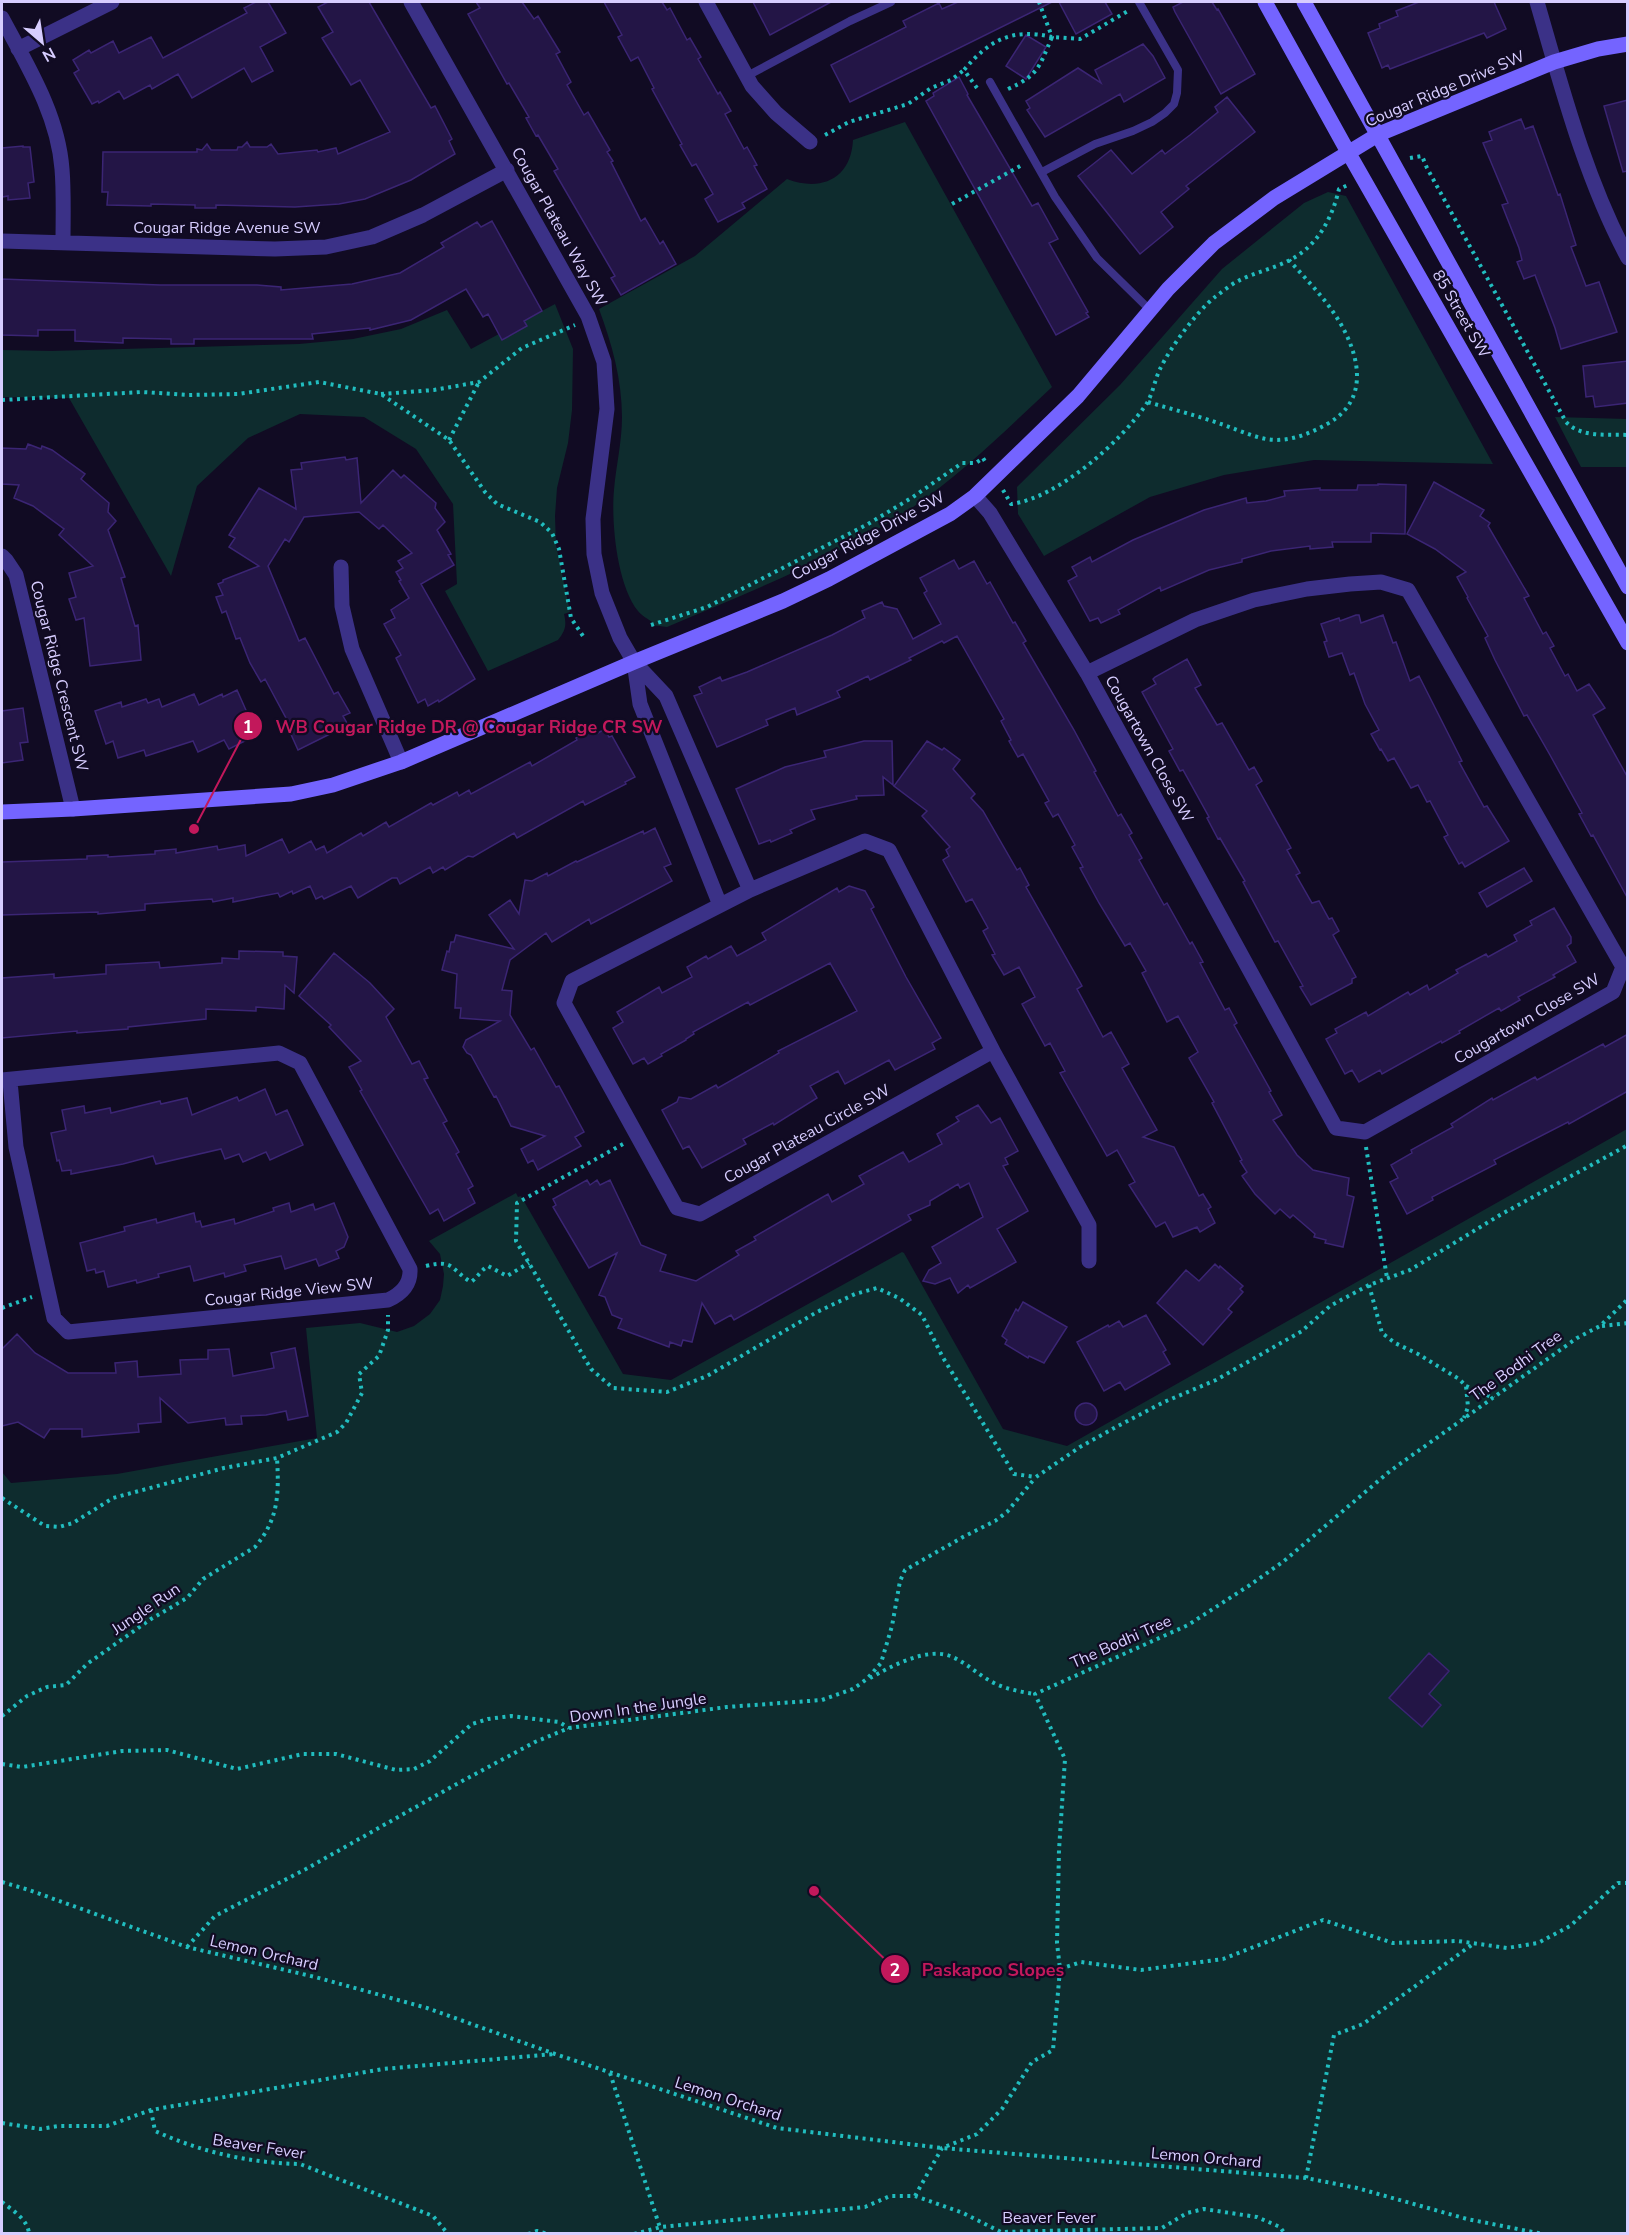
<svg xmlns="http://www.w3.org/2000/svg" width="1629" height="2235" viewBox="0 0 1629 2235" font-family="'Nunito Sans',sans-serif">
	<rect width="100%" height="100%" fill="#110b23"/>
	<path fill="#0e2c2e" d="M905 122 1052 387C1007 429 964 472 913 507 837 558 751 591 667 627L651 625 652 622C648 619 641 615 638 611 617 585 611 522 614 490 616 466 622 442 622 417 622 380 612 344 599 309L695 256 787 179C821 192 851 179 853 140Z
		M1328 192 1346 196 1493 464 1314 460 1224 475 1150 497 1044 556 1018 514 1017 487 1120 385 1222 269 1304 203Z
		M555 304 573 349 572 410 568 443 557 488 555 516 556 545 570 612 564 614C567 626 565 631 558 640L488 671 445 591 457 584 453 504 416 449 364 417 300 414 248 438 197 486 171 576 69 398 2 397V350L51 351 299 344 353 339 401 329 447 310 471 349Z
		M1555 417 1627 419V467H1581Z
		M1627 1129V2233H2V1472L11 1483 117 1474 317 1438 306 1328 360 1323 397 1332 414 1326 430 1314 440 1300 443 1286 444 1274 440 1254 429 1241 516 1193 518 1197 521 1196 623 1374 671 1380 902 1252 904 1253 1003 1429 1067 1446Z"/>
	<path fill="#231546" stroke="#3b2574" stroke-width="1.5" d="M256 2H268L286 33 260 47 273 71 252 82 244 68 192 98 178 74 152 89 150 85 124 99 119 91 99 103 98 101 92 104 74 73 79 70 73 60 89 50 91 53 113 41 119 53 151 37 163 58 247 13 244 8Z
		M328 2H369L431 108 435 106 452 139 449 141 455 154 411 180 365 199 339 204 295 207 216 205V208H195V205L151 204V206L107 205 108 192H102L103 152H197V149L202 150 207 144 211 150H237L238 147H242L247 142 250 147H267L271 144 278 154 317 150 318 152 336 148 338 154 390 132 360 80 351 85 322 38 333 32 318 7Z
		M476 2H522L534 19 538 16 560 52 556 54 571 82 567 85 584 115 588 112 610 150 607 152 613 161 611 162 641 221 645 218 660 244 663 241 676 264 621 295 611 278 615 276 554 171 558 169 538 135 536 136 526 118 529 117 509 83 507 84 468 14 480 8Z
		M604 2H662L667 10 670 8 687 40 690 38 701 57 698 59 718 94 720 92 731 111 725 114 744 149 747 147 757 165 754 166 767 189 742 203 745 208 718 222 705 199 713 194 696 164 692 166 680 145 682 144 652 89 654 88 638 57 631 61 618 37 622 35Z
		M753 2H831L770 35Z
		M958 2H1052L850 102 831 65 906 27 903 21 939 3 942 9Z
		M1059 2H1105L1112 14 1076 34Z
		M1183 2H1212L1217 10 1218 9 1255 74 1221 94 1175 12 1173 7Z
		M1419 2H1494L1506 29 1487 38 1484 33 1390 69 1388 65 1382 68 1368 33 1380 28 1379 24 1398 16 1396 11Z
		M1026 35 1046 47 1026 79 1006 66Z
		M1143 44 1153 56 1165 78 1124 102 1120 94 1045 137 1027 110 1030 108 1026 101 1078 68 1101 83 1095 70Z
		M959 77 968 94 967 95 1032 206 1038 203 1058 239 1049 243 1088 312 1086 313 1089 317 1056 335 926 101 934 96 933 93Z
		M1227 97 1255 132 1186 186 1189 189 1161 212 1173 227 1140 254 1078 176 1111 150 1132 174 1162 150 1165 154 1190 135 1218 112 1215 107Z
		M1628 100V171L1623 172 1604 106Z
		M1521 119 1525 129 1533 126 1558 195 1560 194 1576 245 1571 247 1586 286 1599 282 1617 332 1561 349 1555 328 1535 275 1524 279 1517 262 1522 260 1519 248 1502 205 1508 203 1483 143 1492 140 1489 132Z
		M23 146V147H30L34 182 28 183 30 198 8 200V196L2 197V148Z
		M492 221 542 311 524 321 527 326 502 340 488 314 483 317 466 289 411 320 370 330V328L312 334 313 339H194V344H171V339L123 338V343L75 341V330H38V336L2 335V279L160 285H257L281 287V290L352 284 400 273 444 247 441 243 477 222 481 227Z
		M1628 361V403L1595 407 1593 396 1586 397 1583 366Z
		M28 444 41 449 42 446 52 450 85 474 81 479 109 503 108 512 116 521 108 530 125 577 121 578 135 626 138 625 141 660 90 666 84 618 76 620 69 599 76 597 69 573 93 566 59 535 64 529 33 506 14 498 19 485 2 484V448L26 449Z
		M345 457 346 460 357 458 361 503 393 470 401 478 404 475 436 503 435 508 445 522 437 530 451 554 448 555 454 565 421 584 475 679 439 702 438 700 428 706 425 699 418 703 396 658 401 655 384 624 395 618 391 610 409 598 399 581 401 580 396 572 403 568 398 561 412 553 383 525 379 529 359 512 304 517 289 542 285 539 268 566 299 641 305 638 334 694 338 692 350 713 343 716 347 723 338 730 298 750 285 721 287 720 265 679 261 682 250 663 240 638 236 639 226 611 222 613 216 597 223 595 218 584 223 582V580L259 566 229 547 235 538 229 535 259 488 296 509 291 470 302 469 301 463Z
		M1434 482 1484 510 1480 516 1490 523 1488 526 1529 596 1524 598 1543 634 1546 632 1554 646 1550 648 1565 676 1568 674 1577 691 1589 684 1605 708 1593 715 1628 778V899L1593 835 1591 836 1579 814 1582 813 1550 755 1527 715 1524 716 1495 660 1485 638 1488 636 1467 598 1468 597 1457 577 1466 572 1435 549 1407 534Z
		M1378 484 1406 485 1405 534 1371 533V542H1332L1333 547 1310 549V546L1271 551 1242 559V562L1209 570 1161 591 1160 587 1118 610 1120 614 1101 623 1098 618 1090 621 1068 581 1077 576 1072 567 1090 557 1092 562 1133 540 1204 510 1246 498 1247 503 1266 501 1285 496 1284 491 1320 488V490H1357L1358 485H1378Z
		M954 560 959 569 974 561 987 584 990 582 1013 623 1015 622 1026 641 1023 643 1074 730 1096 771 1094 772 1118 816 1121 814 1132 833 1129 835 1142 858 1139 860 1164 905 1167 903 1190 944 1192 942 1203 962 1200 963 1225 1010 1229 1008 1237 1023 1234 1025 1271 1091 1269 1092 1282 1115 1273 1120 1297 1155 1313 1170 1349 1178 1347 1195 1354 1197 1343 1247 1325 1243 1326 1240 1314 1237 1315 1234 1293 1215 1290 1218 1280 1209 1275 1214 1255 1194 1242 1176 1247 1172 1240 1161 1242 1160 1212 1103 1214 1102 1189 1058 1198 1052 1178 1016 1167 1022 1142 973 1146 971 1130 943 1125 946 1099 903 1080 868 1083 867 1072 847 1075 845 1058 814 1053 817 1045 803 1049 801 1023 754 1018 757 1009 741 1011 740 1001 721 1004 719 957 636 944 643 942 641 909 658 911 660 870 680 868 676 837 691 840 697 797 715 795 708 766 720 768 725 717 747 694 696 702 693 699 687 720 677 722 681 747 672 832 635 865 618 862 611 882 602 884 606 897 609 913 639 941 624 924 593 927 591 920 578Z
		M1356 615H1359L1361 623 1383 615 1393 643 1396 642 1410 681 1419 676 1462 761 1459 762 1484 807 1487 806 1509 841 1465 867 1462 862 1459 864 1444 837 1448 835 1430 801 1427 802 1418 785 1411 788 1394 758 1388 761 1381 749 1380 750 1371 734 1379 730 1365 704 1354 673 1350 675 1342 653 1329 657 1324 642 1327 641 1321 624 1339 618 1340 621Z
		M1187 659 1201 685 1195 688 1217 725 1222 723 1249 770 1254 767 1262 781 1256 785 1291 848 1287 850 1300 873 1296 875 1312 903 1319 901 1329 919 1332 918 1339 931 1333 935 1356 977 1352 979V983L1311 1005 1300 987 1303 986 1278 941 1275 942 1243 882 1245 881 1220 838 1218 839 1207 818 1209 817 1183 770 1180 771 1169 751 1173 749 1142 692 1156 684 1153 679 1155 677Z
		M237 690 249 717 238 721 247 740 229 749 224 740 198 752 193 741 146 756 144 750 118 758 113 741 106 744 95 711 121 702 122 707 146 699 148 703 159 699 162 707 194 694 199 705 222 694 223 697Z
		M23 708 28 742 20 743 23 760 2 763V711Z
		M595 727 598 733 605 729 609 737 612 736 635 777 625 782 626 784 585 805 583 801 517 838 514 833 473 857 468 856 445 870 443 867 433 873 430 867 400 884 397 878H392L358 898 351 886 324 899 322 896 316 899 310 886 293 894 292 891 280 897 278 893 233 902V898L213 902 212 899 145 904V910L98 914V912L2 915V862L87 859V856L108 855V857L155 854V851L176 849V853L217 846 218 850 245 845 246 856 282 839 289 853 311 841 316 850 324 846 327 853 361 833 363 836 386 822 389 827 431 803 433 805 457 792 459 796 469 790 471 794 530 762 532 766 577 740 576 738Z
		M864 741H892L893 785 883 777 884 795 856 796 857 799 811 810 815 819 790 830 792 833 771 842 770 840 759 844 736 789 785 767 826 757 824 751Z
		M927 741 942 750 944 748 960 760 953 769 975 794 971 798 983 811 1017 870 1020 868 1029 885 1026 887 1082 986 1077 989 1103 1037 1111 1032 1129 1064 1122 1068 1157 1130 1143 1137 1174 1147 1199 1196 1203 1194 1211 1207 1208 1209 1215 1223 1200 1232 1197 1227 1173 1237 1165 1222 1156 1227 1129 1185 1135 1182 1117 1150 1107 1156 1060 1073 1065 1071 1050 1043 1045 1046 1022 1004 1035 997 1019 967 1004 975 992 955 995 954 983 931 988 928 972 899 966 902 943 860 949 856 946 850 950 847 922 816 927 811 894 786Z
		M655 828 671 864 664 867 672 881 591 924 589 919 552 942 546 933 510 960 502 990 512 991 510 1015 531 1050 534 1048 556 1087 559 1086 584 1132 575 1137 581 1146 538 1170 533 1160 528 1163 521 1149 545 1136 511 1126 496 1096 494 1097 471 1055 467 1053 463 1047 466 1040 500 1021 460 1018 461 1008H455L457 974 442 970 447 951 449 952 451 942H454L456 935 514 949 489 915 510 900 519 914 525 880 532 881 547 873 548 876 576 861 577 862 643 831 644 834Z
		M1524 868 1532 881 1487 907 1479 893Z
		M849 886 865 891 874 907 871 909 906 977 941 1038 932 1043 935 1049 895 1070 889 1060 845 1084 838 1071 810 1086 817 1098 774 1125 773 1123 743 1139 746 1144 702 1168 689 1146 683 1149 662 1110 677 1102 679 1097 691 1099 716 1085 718 1088 779 1053 778 1051 857 1011 830 963 750 1005 748 1002 693 1032 694 1034 686 1039V1040L661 1054 662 1056 648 1064 644 1058 633 1064 624 1048 613 1028 623 1022 617 1012 659 987 662 993 692 977 687 967 706 956 708 959 731 946 737 956 766 940 762 933 837 888 839 892Z
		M1554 908 1571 937V943L1567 946 1576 962 1553 975 1555 977 1518 997 1520 1000 1501 1011 1499 1008 1459 1031 1460 1033 1442 1043 1441 1041 1382 1074 1380 1070 1359 1082 1352 1070 1345 1074 1326 1039 1337 1033 1335 1029 1366 1012 1368 1016 1408 992 1410 995 1427 985 1429 990 1458 973 1456 970 1486 954 1488 957 1517 941 1514 935 1532 925 1530 921Z
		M239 951 283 952V956L297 957 294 993 285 985 284 1009 256 1007V1011L206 1009V1019L128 1027V1029L77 1033V1031L2 1038V978L54 974V978L104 974H106V965L159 962 160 968 222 963V958L239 959Z
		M334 953 370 983 394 1009 386 1017 412 1064 419 1061 428 1078 424 1079 447 1121 443 1123 459 1152 456 1154 473 1186 468 1189 475 1203 444 1221 438 1209 430 1214 360 1091 362 1090 349 1067 361 1061 329 1027 331 1025 299 996Z
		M1628 1034V1091L1569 1124 1568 1122 1494 1160 1496 1164 1432 1197 1433 1200 1407 1214 1390 1182 1398 1178 1391 1165 1412 1153 1411 1150 1453 1127 1451 1124 1492 1098 1493 1100 1535 1077 1537 1080 1603 1044 1605 1047Z
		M265 1089 276 1115 287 1110 303 1145 270 1160 266 1152 243 1162 239 1154 225 1159 221 1149 156 1164 153 1156 123 1164 71 1174V1170L62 1171 59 1160 57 1161 51 1133 66 1130 62 1110 84 1106 85 1113 110 1108 111 1113 160 1101 161 1104 187 1098 192 1115 237 1097 239 1101Z
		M978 1105 991 1123 1000 1118 1018 1151 1005 1158 1008 1164 1003 1166 1028 1211 997 1229 1016 1262 970 1288 968 1285 958 1293 950 1278 935 1284 923 1281 929 1270 941 1263 932 1247 983 1217 969 1183 960 1188 958 1184 930 1201V1205L908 1215 911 1220 734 1320 731 1315 715 1324 702 1303 692 1342 683 1340 681 1346 670 1342 669 1347 618 1328 622 1319 612 1315 605 1297 599 1295 617 1253 589 1268 553 1207 556 1205 553 1199 587 1180 590 1185 597 1180 600 1185 610 1180 641 1245 666 1255 660 1271 696 1281 739 1255 736 1251 756 1240 754 1237 809 1205 828 1194 832 1202 864 1184 859 1176 903 1152 909 1162 942 1144 937 1134 959 1121 956 1117Z
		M289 1203 291 1212 313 1204 315 1210 334 1203 348 1237 344 1247 336 1251 339 1258 319 1266 316 1259 285 1269 281 1256 244 1265 246 1271 225 1277 224 1273 194 1281 190 1266 158 1274 159 1277 137 1283 136 1280 108 1287 104 1271 96 1273 95 1269 87 1271 80 1243 125 1231 124 1227 156 1219 157 1223 194 1213 196 1222 200 1221 202 1227 234 1219 235 1224 274 1211 273 1208Z
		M1215 1264 1219 1268 1220 1266 1243 1286 1240 1289 1243 1292 1228 1309 1232 1312 1203 1345 1157 1303 1186 1270 1199 1281Z
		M1023 1302 1067 1327 1044 1363 1029 1356 1028 1358 1005 1344 1007 1340 1002 1336 1016 1309 1018 1311Z
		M1146 1315 1166 1350 1163 1352 1170 1364 1125 1390 1120 1382 1104 1391 1077 1342 1108 1325 1109 1327 1119 1321 1123 1327Z
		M17 1334 35 1353 68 1373H116L115 1363 137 1361 138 1377 181 1374 180 1360 208 1359V1350L229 1349 233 1376 274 1368 271 1353 295 1348 308 1416 288 1420 286 1411 266 1415 241 1416 242 1424 226 1425 225 1418 188 1423 160 1398 161 1422 138 1424 139 1432 82 1437V1429H50L44 1438 18 1422 2 1426V1349Z
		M1075 1414a11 11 0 1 1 22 0a11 11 0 1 1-22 0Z
		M1429 1653 1449 1671 1429 1694 1441 1705 1422 1727 1389 1698Z"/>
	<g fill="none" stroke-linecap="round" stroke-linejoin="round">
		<path stroke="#21bdbf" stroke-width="4" stroke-dasharray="3 4.5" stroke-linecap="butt" d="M977 88 964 70C990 39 1013 28 1052 37L1039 2
			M1008 89C1039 75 1039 67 1052 37L1080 39 1128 11
			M825 135 849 122 908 104 931 88 951 80 964 70
			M1410 158 1422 156 1427 168 1566 422C1581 438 1607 434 1628 435
			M952 204 1022 165
			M381 394 434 390 479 382 522 348 575 325
			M2 400 142 392 189 395 238 394 319 382 381 394 449 440 485 492 497 504 540 522 552 533 559 549 571 618 583 636
			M1148 402C1171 409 1195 415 1218 423 1234 428 1250 436 1266 439 1287 443 1309 434 1327 424 1375 398 1357 345 1331 309 1319 292 1303 276 1289 260
			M449 440 479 382
			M1003 490 1011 504C1058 498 1122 441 1147 403 1153 393 1155 379 1160 369 1170 348 1197 311 1215 297 1222 292 1230 285 1238 281 1253 273 1272 269 1288 261 1317 247 1332 219 1339 189L1348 185
			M651 625 707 607 868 524 913 497 962 463H976L983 458 986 463
			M623 1144 517 1203 516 1241 591 1369 613 1388 667 1392 707 1376 817 1312 855 1294 877 1288 899 1298 922 1315 942 1356 1014 1474 1036 1477 1080 1447 1116 1427 1164 1402 1216 1380 1302 1331 1330 1306 1369 1285 1410 1270 1500 1215 1628 1145
			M1366 1147 1387 1278
			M426 1266C454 1259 450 1269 471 1282 478 1277 480 1271 488 1266L507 1276 529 1263
			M1369 1285 1382 1333 1395 1343 1418 1354 1459 1379 1466 1386 1468 1407 1464 1418
			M2 1308 32 1297
			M1602 1326 1628 1323
			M1466 1386 1494 1398
			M2 1498 45 1526 59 1527 73 1523 113 1498 224 1468 277 1458 337 1432 346 1423 362 1393 359 1374 379 1356 388 1330V1315
			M870 1678C890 1667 926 1647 950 1656 966 1662 978 1675 994 1683 1006 1689 1021 1692 1035 1694
			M2 1716 27 1696 47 1687 66 1685 87 1664 151 1619 187 1598 203 1579 255 1547C279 1519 279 1493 277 1458
			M2 1764 22 1767 122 1751 167 1750 237 1769 303 1754H336L396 1770 414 1769 430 1761 472 1724 488 1719 511 1716 559 1722 569 1728
			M2 1882 29 1890 187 1947 315 1977 427 2008 555 2054 777 2128 942 2148 1306 2178 1357 2188 1467 2219 1543 2234
			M187 1947 215 1916 306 1869 453 1786 535 1742 569 1728 727 1707 822 1700 853 1689 867 1679 881 1663 892 1626 900 1581 905 1570 963 1537 995 1521 1007 1512 1035 1478
			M1060 1969 1081 1962 1141 1970 1223 1959 1323 1920 1393 1943 1458 1941 1507 1948 1538 1943 1570 1926 1618 1883H1628
			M610 2073 662 2234
			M151 2110 155 2131C201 2152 249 2163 300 2164L433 2216 448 2234
			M2 2123 40 2129 59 2126H107L151 2110 383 2069 554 2054
			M1306 2178 1334 2035 1363 2024 1473 1944
			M915 2196 942 2148 977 2134 1002 2109 1032 2062 1053 2050 1060 1969 1057 1943 1059 1850 1065 1759 1035 1694 1188 1625 1250 1585 1284 1561 1390 1471 1577 1338 1600 1326 1628 1299
			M2 2202C12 2210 28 2219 29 2234
			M528 2234 537 2231 548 2234
			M634 2234 661 2227 865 2207 890 2196H915L963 2213 1001 2232 1162 2228 1187 2213 1204 2209 1257 2217 1280 2227 1285 2234"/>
		<path stroke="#3b3187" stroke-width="8" d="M747 76 850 21 891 2
			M990 82 1055 197 1097 258 1151 311
			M1042 172 1095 144 1133 131 1152 122 1165 113 1174 104 1177 93 1178 70 1139 2"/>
		<path stroke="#3b3187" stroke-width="15" d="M411 2 588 316 604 362 607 409 593 519 594 554 602 593 620 638 634 662 666 696 750 890
			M706 2 752 86 776 113 810 142
			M1537 2C1562 88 1585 178 1628 258
			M2 18C27 65 58 114 62 169 64 193 63 219 63 243
			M18 49 112 2
			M2 241 275 249 326 247 372 237 423 215 507 170
			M975 496 990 513 1087 673 1336 1128 1365 1132 1613 992 1623 967 1408 590 1381 582 1350 584 1307 589 1254 600 1195 620 1087 673
			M2 556 6 560 16 575 73 809
			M341 567 342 606 352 649 401 762
			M634 662 640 704 720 905
			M865 841 889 850 993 1051 700 1214 677 1208 564 1003 572 981 750 890Z
			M993 1051 1089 1225V1261
			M2 1080 279 1053 300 1063 410 1269C411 1285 401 1294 388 1300L68 1332 54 1318 16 1147 10 1081"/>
		<path stroke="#7464ff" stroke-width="15" d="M1265 2 1348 152 1628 643
			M1304 2 1628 587
			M2 812 73 809 291 794 333 785 401 762 634 662 783 601 829 579 950 514 975 496 1078 396 1168 289 1214 243 1274 198 1379 134 1554 62 1598 49 1628 44"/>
	</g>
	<g text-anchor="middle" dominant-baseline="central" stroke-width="4.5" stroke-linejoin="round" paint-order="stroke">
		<g font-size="16" fill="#d7cdff" stroke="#110b23">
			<text transform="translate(1445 89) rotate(-23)">Cougar Ridge Drive SW</text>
			<text transform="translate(559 227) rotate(61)">Cougar Plateau Way SW</text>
			<text x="227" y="228">Cougar Ridge Avenue SW</text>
			<text transform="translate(1461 314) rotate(60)">85 Street SW</text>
			<text transform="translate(868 536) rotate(-28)">Cougar Ridge Drive SW</text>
			<text transform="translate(59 676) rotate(76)">Cougar Ridge Crescent SW</text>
			<text transform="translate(1149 749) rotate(61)">Cougartown Close SW</text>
			<text transform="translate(1527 1019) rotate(-30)">Cougartown Close SW</text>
			<text transform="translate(807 1134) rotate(-29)">Cougar Plateau Circle SW</text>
			<text transform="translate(289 1292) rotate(-6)">Cougar Ridge View SW</text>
			<text transform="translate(1516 1366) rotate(-36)">The Bodhi Tree</text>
			<text transform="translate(146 1609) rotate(-34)">Jungle Run</text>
			<text transform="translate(1121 1642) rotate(-24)">The Bodhi Tree</text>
			<text transform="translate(638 1708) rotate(-8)">Down In the Jungle</text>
			<text transform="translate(264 1953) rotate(13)">Lemon Orchard</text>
			<text transform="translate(728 2099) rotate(18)">Lemon Orchard</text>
			<text transform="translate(259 2147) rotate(9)">Beaver Fever</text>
			<text transform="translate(1206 2158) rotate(5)">Lemon Orchard</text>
			<text x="1049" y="2218">Beaver Fever</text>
		</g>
	</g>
	<path fill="none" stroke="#c2185b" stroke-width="2" d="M194 829L248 726M814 1891L895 1969"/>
	<g fill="#c2185b" stroke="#110b23" stroke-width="2">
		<circle cx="194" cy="829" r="6"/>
		<circle cx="814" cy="1891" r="6"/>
		<circle cx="248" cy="726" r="15"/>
		<circle cx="895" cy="1969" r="15"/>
	</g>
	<g font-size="18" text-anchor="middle" font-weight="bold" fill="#fff">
		<text x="248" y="733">1</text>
		<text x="895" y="1976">2</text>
	</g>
	<g font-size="18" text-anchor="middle" font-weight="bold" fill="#c2185b" stroke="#110b23" stroke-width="4.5" stroke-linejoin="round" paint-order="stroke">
		<text x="469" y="733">WB Cougar Ridge DR @ Cougar Ridge CR SW</text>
		<text x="993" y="1976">Paskapoo Slopes</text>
	</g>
	<rect width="1629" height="2235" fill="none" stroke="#d7cdff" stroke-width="6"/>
	<g transform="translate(42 42) rotate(151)" stroke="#110b23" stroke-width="4.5" paint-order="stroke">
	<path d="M0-4.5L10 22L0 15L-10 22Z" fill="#d7cdff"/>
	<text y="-9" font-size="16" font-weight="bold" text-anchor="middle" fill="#d7cdff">N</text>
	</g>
</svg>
